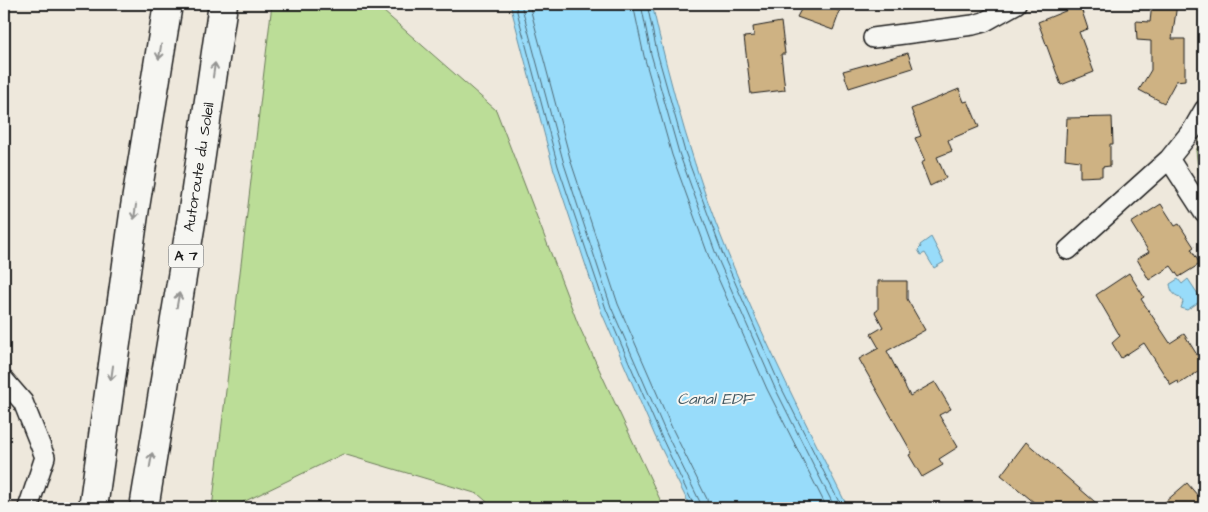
<svg xmlns="http://www.w3.org/2000/svg" width="1208" height="512" viewBox="0 0 1208 512" font-family="'Architects Daughter',sans-serif">
	<rect width="100%" height="100%" fill="#eee8dc"/>
	<filter id="ink" filterUnits="userSpaceOnUse"><feTurbulence type="fractalNoise" baseFrequency=".02" numOctaves="2"/><feDisplacementMap in="SourceGraphic" scale="10" xChannelSelector="R" yChannelSelector="G"/><feConvolveMatrix kernelMatrix="1 2 1 2 8 2 1 2 1" color-interpolation-filters="sRGB"/></filter>
	<g filter="url(#ink)">
		<path fill="#bbdd97" stroke="#6c7c5a" d="M272 4H375L496 110 578 324 664 508H494L478 494 343 454 231 508H212Z
			M1204 132V190L1199 176 1196 151Z"/>
		<path fill="#98dcfa" stroke="#668fa1" d="M510 4H652C671 89 695 174 728 254 764 341 806 424 848 508H691L655 436 601 311 553 167Z
			M931 237 944 262 934 268 925 253 921 255 918 250 921 247 920 245Z
			M1178 279 1182 284 1188 279 1202 300 1187 310 1181 308 1183 302 1180 297C1173 295 1171 291 1170 284Z"/>
		<g fill="none" stroke-linecap="round" stroke-linejoin="round">
			<path stroke="#4e6975" stroke-width="1" d="M515 4 558 166 606 309 660 434 695 508
				M521 4 564 164 611 307 665 431 700 502 701 508
				M529 4 571 162 618 304 672 428 707 499 708 508
				M633 4 644 56 672 155 710 260 767 389 827 508
				M641 4 651 54 679 153 717 257 774 386 835 508
				M647 4 657 52 685 152 723 255 779 383 842 508"/>
		</g>
		<path fill="#ceb283" stroke="#1c1c1c" d="M804 4H819L840 11 833 30 797 17Z
			M1152 4H1177L1172 39H1185V80L1176 81 1164 103 1139 90 1151 70V41L1137 40 1136 21 1150 22Z
			M1080 5 1088 29 1079 32 1094 72 1061 85 1038 22Z
			M781 22 785 54H781L785 90 751 94 744 37 754 36 753 27Z
			M908 53 913 68 849 88 843 71Z
			M959 89 964 102 968 101 979 127 948 140 952 151 937 157 946 178 930 186 921 163 925 161 915 138 921 136 911 109Z
			M1112 117 1113 144H1110V166L1102 167V176L1080 177V161L1065 159 1067 118Z
			M1161 204 1175 226 1179 224 1194 247 1191 249 1200 264 1179 277 1171 266 1149 280 1137 259 1149 252 1131 223Z
			M1129 273 1144 297 1141 299 1170 343 1184 334 1204 366V368L1179 384 1178 381 1171 385 1144 343 1121 358 1112 343 1120 336 1096 295Z
			M878 281H907V299L925 330 887 351 910 396 935 382 951 409 939 415 958 447 939 459 943 465 922 477 909 455 912 453 859 359 879 348 871 334 883 327 875 312 878 310Z
			M1026 442 1102 508H1041L1001 475Z
			M1187 483 1204 503V508H1158Z"/>
		<g fill="none" stroke-linecap="round" stroke-linejoin="round">
			<g stroke="#1c1c1c" stroke-width="22">
				<path id="street" d="M873 38 973 25 984 22 1016 4
					M1204 110 1193 129 1169 159 1204 213
					M1068 250 1169 159
					M4 380 23 402 45 457 28 508"/>
			</g>
			<g stroke="#1c1c1c" stroke-width="31">
				<path id="highway" d="M93 508 135 207 168 4
					M144 508 193 210 223 4"/>
			</g>
			<use href="#street" stroke="#f6f6f2" stroke-width="19"/>
			<use href="#highway" stroke="#f6f6f2" stroke-width="28"/>
		</g>
		<defs><path id="oneway-shaft" d="M-6 0H5M1.5-3L5.5 0L1.5 3" fill="none" stroke-width="1.6" stroke-linecap="round" stroke-linejoin="round" transform="scale(1.25)"/></defs>
		<g stroke="#949492">
			<use href="#oneway-shaft" transform="translate(160 52) rotate(99)"/>
			<use href="#oneway-shaft" transform="translate(214 70) rotate(-82)"/>
			<use href="#oneway-shaft" transform="translate(135 212) rotate(98)"/>
			<use href="#oneway-shaft" transform="translate(178 300) rotate(-80)"/>
			<use href="#oneway-shaft" transform="translate(112 373) rotate(98)"/>
			<use href="#oneway-shaft" transform="translate(151 460) rotate(-80)"/>
		</g>
	</g>
	<g text-anchor="middle" dominant-baseline="central" stroke-width="4" stroke-linejoin="round" paint-order="stroke">
		<rect fill="#f6f6f2" stroke="#5d5d5c" stroke-width="1" x="168.5" y="244.5" width="35" height="23" rx="4"/>
		<g font-size="14" font-weight="bold" fill="#1c1c1c">
			<text x="186" y="256">A 7</text>
		</g>
		<g font-size="15" fill="#1c1c1c" stroke="#f6f6f2">
			<text transform="translate(199 167) rotate(-81)">Autoroute du Soleil</text>
		</g>
		<g font-size="16" font-style="italic" fill="#41565f" stroke="#f6f6f2">
			<text x="715" y="399">Canal EDF</text>
		</g>
	</g>
	<rect width="1208" height="512" fill="none" stroke="#f6f6f2" stroke-width="20"/>
	<rect x="10" y="10" width="1188" height="492" fill="none" stroke="#1c1c1c" stroke-width="2" filter="url(#ink)"/>
</svg>
